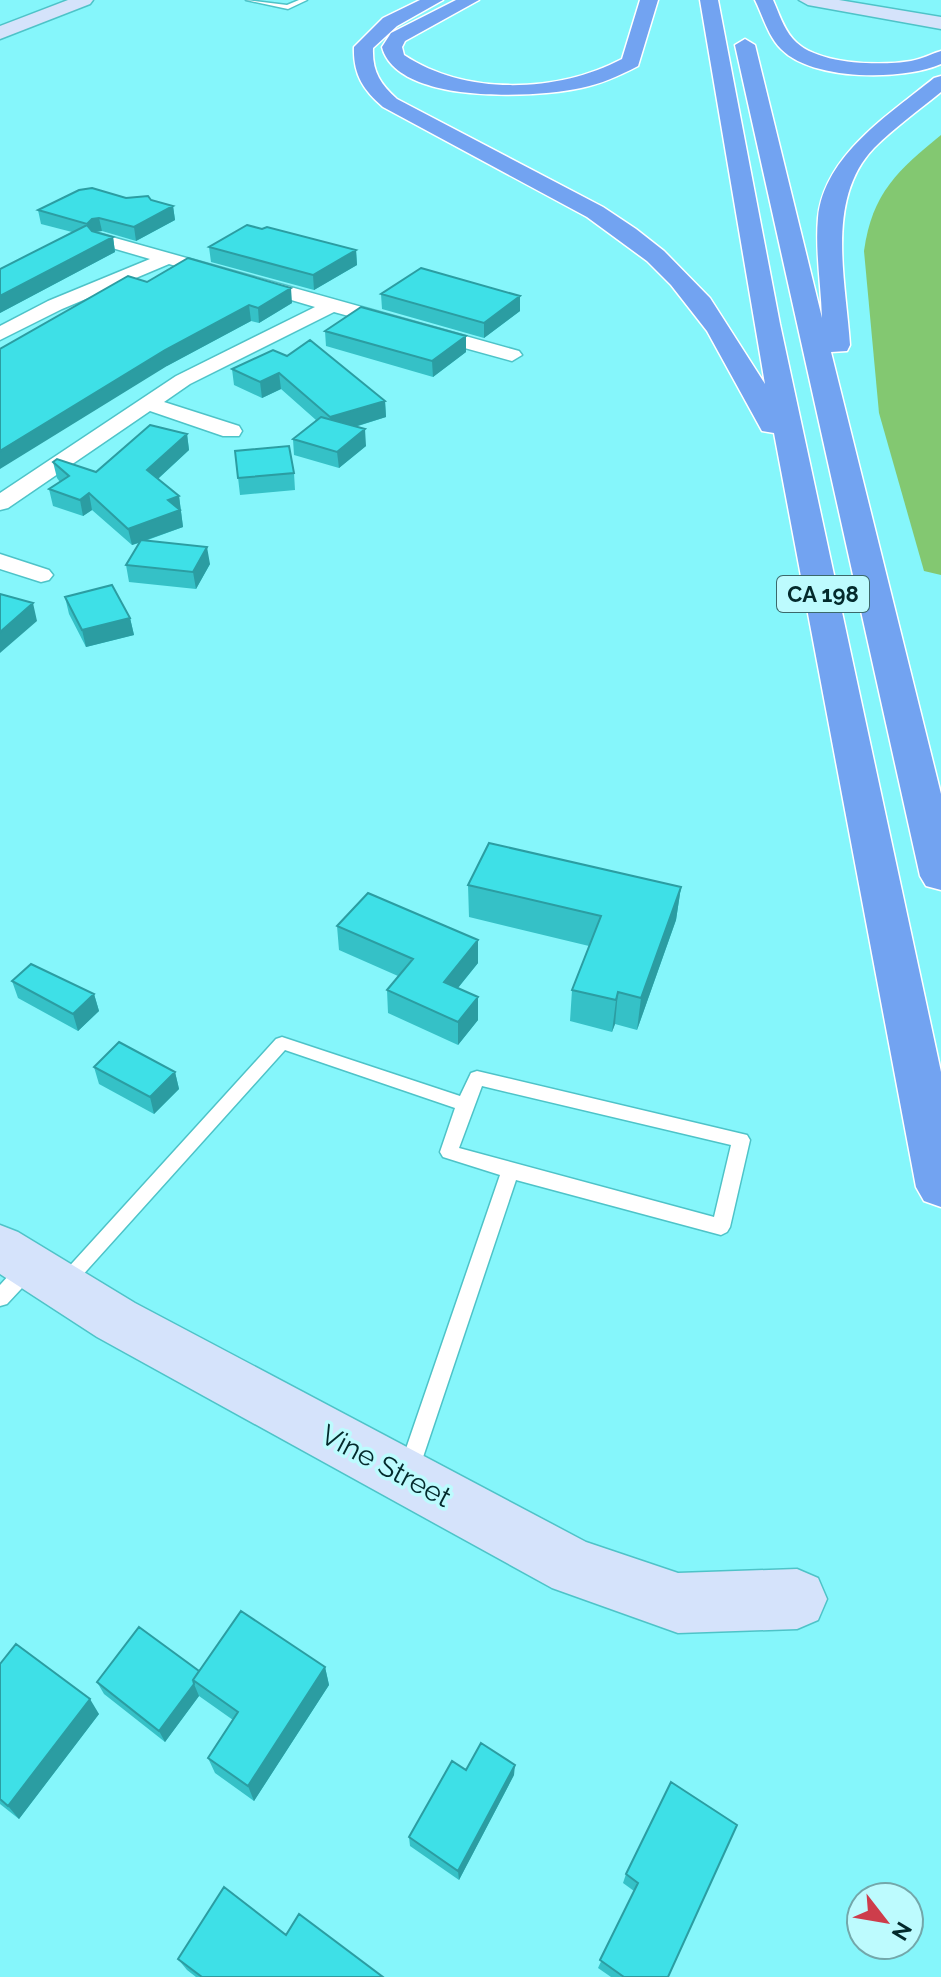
<svg xmlns="http://www.w3.org/2000/svg" width="941" height="1977" viewBox="0 0 941 1977" font-family="Raleway,sans-serif">
	<rect width="100%" height="100%" fill="#85f6fb"/>
	<path fill="#83c871" d="M941 135V575L924 571 879 413 864 251C872 193 898 170 941 135Z"/>
	<g fill="none" stroke-linecap="round" stroke-linejoin="round">
		<g stroke="#4ec3c8" stroke-width="3">
			<path id="lane" d="M246 0 287 5 299 0H307L288 9Z
				M282 1037 460 1096 471 1073 477 1071 747 1135 750 1140 730 1227 727 1232 721 1235 516 1180 418 1472 415 1479 408 1482 401 1479 398 1472 500 1175 443 1157 440 1152 455 1108 285 1050 71 1288 64 1290 57 1288 55 1282 276 1039ZM482 1086 731 1145 714 1217 459 1148Z
				M28 1260 35 1262 37 1268 35 1274 7 1304 0 1306V1285L21 1262Z"/>
		</g>
		<g stroke="#4ec3c8" stroke-width="3">
			<path id="street" d="M101 234 519 351 522 355 512 361 334 312 190 384 164 402 239 426 242 431 239 436H223L150 411 8 508 0 510V493L176 376 315 307 169 264 62 309 0 340V326L48 301 150 259 95 243 92 239 95 235Z
				M0 554 49 570 53 575 49 580 41 582 0 569Z"/>
		</g>
		<g stroke="#4ec3c8" stroke-width="3">
			<path id="secondary" d="M68 0H93L90 4 0 39V26Z
				M799 0H839L941 17V29L808 5Z
				M0 1225 18 1232 135 1303 586 1542 678 1573 797 1569 818 1578 827 1599 818 1620 797 1629 678 1633 552 1588 97 1337 0 1274Z"/>
		</g>
		<g stroke="#fff" stroke-width="3">
			<path id="highway" d="M420 0H443L397 26 373 48C372 71 380 84 397 99L603 207 636 229 664 251 710 298 765 384 700 0H718L780 324 941 1072V1207L924 1201 916 1187 774 433 762 431 707 331 671 285 647 261 587 217 383 107C363 90 353 74 354 47L383 18Z
				M456 0H479L405 41 402 47 404 55C466 96 557 93 622 59L640 0H658L638 66C619 76 601 84 581 88 535 98 397 105 382 47L391 33Z
				M755 0H773C779 13 783 28 793 39 815 65 880 66 911 61 922 59 931 54 941 51V64C903 81 812 81 781 49 768 36 763 16 755 0Z
				M745 39 755 45 822 318C821 285 815 250 818 218 824 155 890 114 934 78L941 76V92C919 110 894 128 874 148 825 199 846 281 850 345L847 351 831 352 941 794V890L926 886 920 876 735 45Z"/>
		</g>
		<use href="#lane" fill="#fff" fill-rule="evenodd"/>
		<use href="#street" fill="#fff" fill-rule="evenodd"/>
		<use href="#secondary" fill="#d5e3fb" fill-rule="evenodd"/>
		<use href="#highway" fill="#72a3f1" fill-rule="evenodd"/>
	</g>
	<path fill="#35c1c7" d="M126 198 151 200 173 206 175 220 136 241 102 231 95 232 113 237 115 252 0 313V269L72 232 41 224 38 210Z
		M262 229 356 250 357 265 314 290 211 262 209 247Z
		M147 282 292 303 259 323 251 321 167 366Z
		M381 294 520 311 484 338 382 309Z
		M325 331 466 352 433 377 326 346Z
		M287 356 385 401 386 417 355 427 366 446 339 468 294 455 293 439 316 420 281 389 262 398 234 385 232 369Z
		M187 434 189 450 158 479 179 496 183 527 145 541 210 564 196 589 129 582 126 565 139 543 132 545 92 510 83 516 53 506 49 489 60 482 57 478 53 462 96 472Z
		M235 451 294 473 295 490 240 495Z
		M65 597 130 618 134 635 86 647 69 614Z
		M468 885 681 887 676 920 637 1030 615 1024 612 1032 570 1021 572 990 589 946 469 917Z
		M337 926 478 940V963L458 988 478 997V1020L458 1045 388 1013 387 990 398 976 339 950Z
		M12 981 94 994 99 1011 78 1031 18 998Z
		M94 1067 175 1072 179 1089 154 1114 99 1084Z
		M0 1664 99 1714 19 1819 0 1804Z
		M325 1667 329 1685 254 1801 215 1773 208 1758 233 1720 199 1696 165 1742 104 1694 97 1682 199 1671Z
		M514 1775 459 1880 410 1846 409 1837Z
		M671 1782 668 1977H611L598 1968 634 1891 623 1883 626 1874Z
		M286 1935 383 1977H196L187 1970 178 1959Z"/>
	<path fill="#2b9da2" d="M173 206 175 220 136 241 134 227Z
		M99 218 102 231 94 232 90 237 87 224 92 219Z
		M113 237 115 252 0 313V296Z
		M356 250 357 265 314 290 313 275Z
		M291 288 292 303 259 323 258 308Z
		M520 296V311L484 338V323Z
		M249 305 251 321 167 366 0 469V451L165 350Z
		M466 336V352L433 377 432 361Z
		M279 373 281 389 262 398 260 382Z
		M385 401 386 417 331 434 330 417Z
		M365 429 366 446 339 468 337 452Z
		M187 434 189 450 150 486 147 470Z
		M89 493 92 510 83 516 80 500Z
		M179 496 183 527 132 545 128 529 168 500Z
		M207 547 210 564 196 589 193 572Z
		M33 603 37 621 0 653V632Z
		M130 618 134 635 86 647 82 630Z
		M681 887 676 920 637 1030 641 998Z
		M478 940V963L444 1005V982Z
		M618 992 615 1024 612 1032 616 1000Z
		M94 994 99 1011 78 1031 73 1014Z
		M478 997V1020L458 1045V1022Z
		M175 1072 179 1089 154 1114 150 1097Z
		M325 1667 329 1685 254 1801 248 1786Z
		M194 1684 199 1696 165 1742 159 1731Z
		M90 1699 99 1714 19 1819 8 1806Z
		M515 1765 514 1775 459 1880 458 1871Z"/>
	<path fill="#3ee0e7" stroke="#2b9da2" stroke-width="2" d="M92 188 126 198 148 196 151 200 173 206 134 227 99 218 92 219 87 224 38 210 79 190Z
		M87 225 92 231 113 237 0 296V269Z
		M247 225 262 229 267 227 356 250 313 275 209 247Z
		M188 258 291 288 258 308 249 305 165 350 0 451V349L128 276 147 282Z
		M421 268 520 296 484 323 381 294Z
		M361 307 466 336 432 361 325 331Z
		M310 340 385 401 330 417 279 373 260 382 232 369 273 350 287 356Z
		M321 417 365 429 337 452 293 439Z
		M150 425 187 434 147 470 179 496 168 500 180 510 128 529 89 493 80 500 49 489 69 476 53 462 57 459 96 472Z
		M289 446 294 473 238 478 235 451Z
		M141 540 207 547 193 572 126 565Z
		M112 585 130 618 82 630 65 597Z
		M0 594 33 603 0 632Z
		M489 843 681 887 641 998 618 992 616 1000 572 990 601 916 468 885Z
		M368 893 478 940 444 982 478 997 458 1022 387 990 413 959 337 926Z
		M31 964 94 994 73 1014 12 981Z
		M119 1042 175 1072 150 1097 94 1067Z
		M241 1611 325 1667 248 1786 208 1758 238 1712 193 1680Z
		M139 1627 199 1671 193 1680 194 1684 159 1731 97 1682Z
		M16 1644 90 1699 8 1806 0 1799V1664Z
		M481 1743 515 1765 458 1871 409 1837 452 1761 466 1770Z
		M671 1782 737 1825 668 1977H624L600 1960 638 1883 626 1874Z
		M224 1887 286 1935 299 1914 383 1977H202L178 1959Z"/>
	<g text-anchor="middle" dominant-baseline="central" stroke-width="7" stroke-linejoin="round" paint-order="stroke">
		<rect fill="#bdfbfe" stroke="#3b696b" stroke-width="2" x="777" y="576" width="92" height="36" rx="6"/>
		<g font-size="22" font-weight="bold" fill="#032a2c">
			<text x="823" y="594">CA 198</text>
		</g>
		<g font-size="28" fill="#032a2c" stroke="#bdfbfe">
			<text transform="translate(386 1466) rotate(28)">Vine Street</text>
		</g>
	</g>
	<g transform="translate(885 1921) rotate(121)"><circle r="38" fill="#bdfbfe" stroke="#73a7aa" stroke-width="2"/>
	<path d="M0-6L14 30L0 20L-14 30Z" fill="#cd3d4b"/>
	<text y="-12" font-size="22" font-weight="bold" text-anchor="middle" fill="#032a2c">N</text>
	</g>
</svg>
